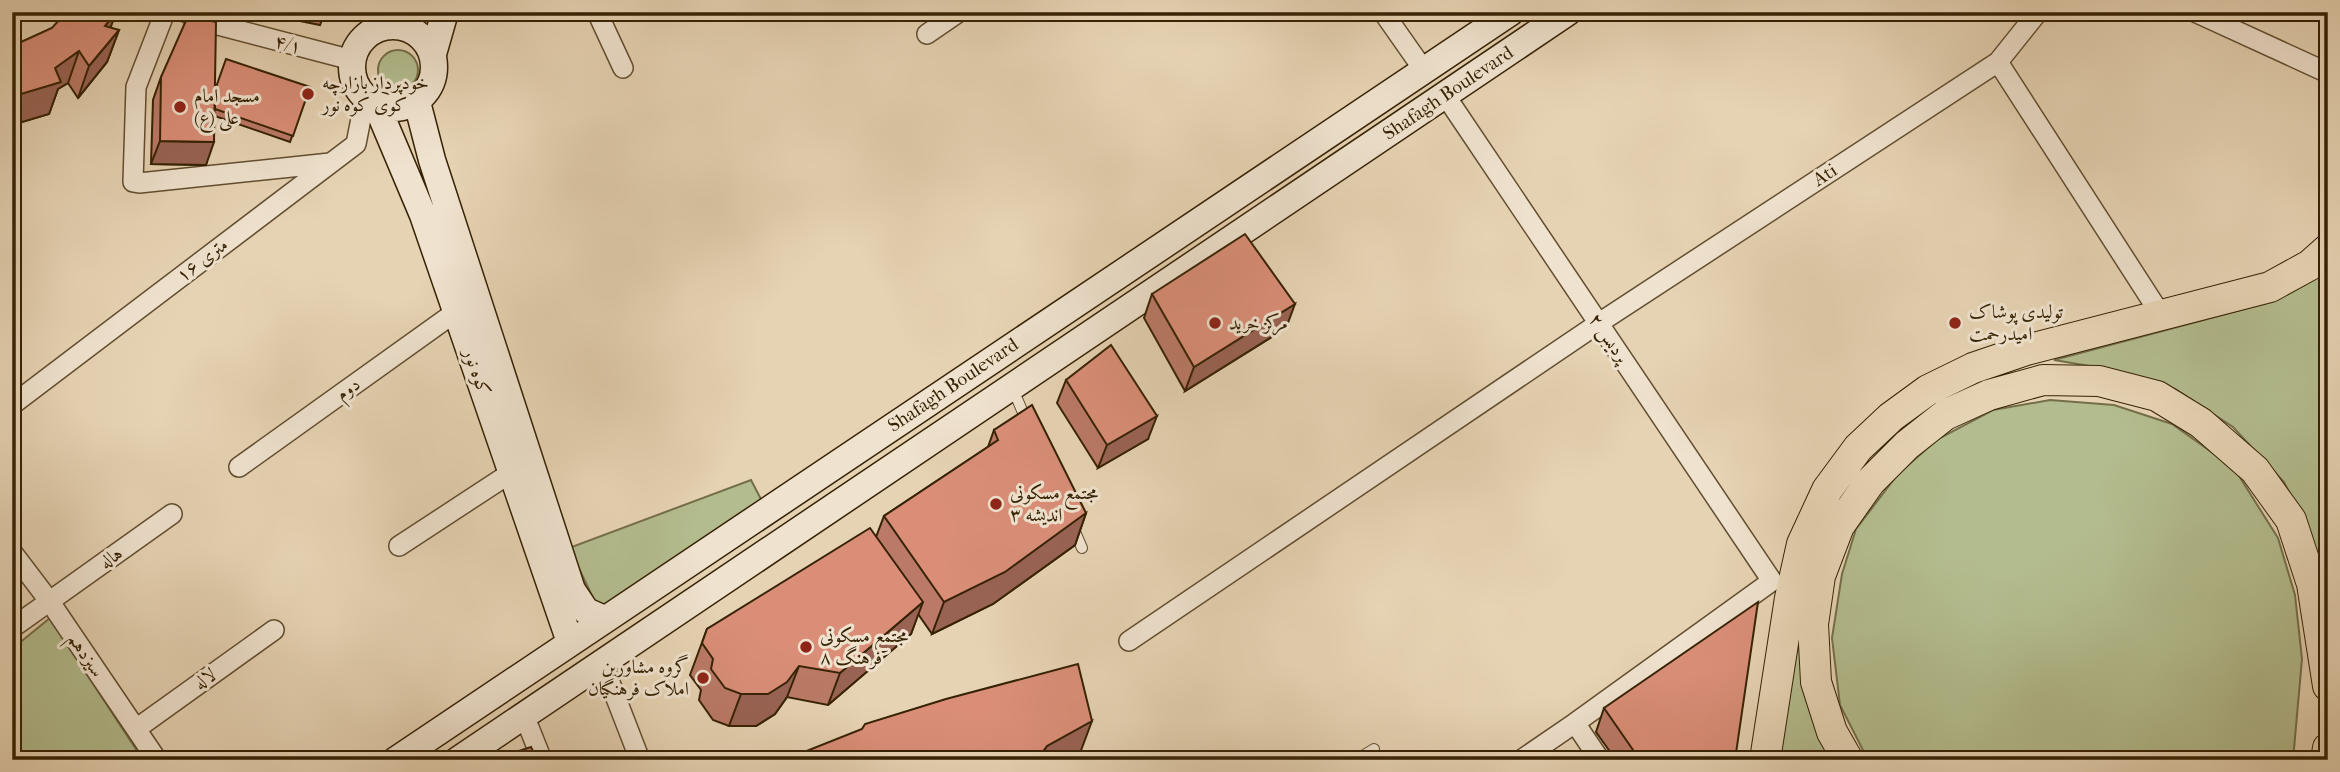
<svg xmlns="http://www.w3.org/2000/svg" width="2340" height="772" viewBox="0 0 2340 772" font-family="'IM FELL French Canon',Amiri,serif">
	<rect width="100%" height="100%" fill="#e6d3b3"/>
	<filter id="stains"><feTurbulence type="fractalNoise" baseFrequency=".00286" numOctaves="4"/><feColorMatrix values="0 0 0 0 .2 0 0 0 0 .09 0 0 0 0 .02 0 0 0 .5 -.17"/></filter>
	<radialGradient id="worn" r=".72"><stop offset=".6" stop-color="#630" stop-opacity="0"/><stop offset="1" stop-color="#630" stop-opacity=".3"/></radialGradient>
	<path fill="#b3bc8e" stroke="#746f49" stroke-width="2" d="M378 70a20 20 0 1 1 40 0a20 20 0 1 1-40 0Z
		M2328 264V577L2326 591 2313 540 2284 482 2233 427 2175 389 2101 368 2054 360 2267 303Z
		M2050 400 2114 405 2172 424 2234 468 2278 538 2295 595 2302 659 2293 760H1868L1840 705 1832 638 1842 574 1856 529 1898 474 1938 439 1993 410Z
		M751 480 764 505 600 612 569 548Z
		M1803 612C1803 669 1801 708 1831 760H1776Z
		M50 618 143 760H12V649Z"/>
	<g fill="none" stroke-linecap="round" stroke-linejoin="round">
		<g stroke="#624e30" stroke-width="12">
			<path id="lane" d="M1012 387 1027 422
				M1072 525 1082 548
				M1356 760 1374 749"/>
		</g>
		<g stroke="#624e30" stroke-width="22">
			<path id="street" d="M165 12 136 87 133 182 139 183 330 163
				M185 12 203 21 352 60
				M597 12 623 68
				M1383 12 1423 69
				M2195 12 2328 73
				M927 34 959 12
				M1998 62 2161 315
				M1445 95 1772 581 1575 723 1600 760
				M12 405 356 144 365 98
				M239 467 457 311
				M399 546 512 472
				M12 552 50 602 157 760
				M12 628 172 514
				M1129 641 1599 323 1998 62 2038 12
				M602 662 640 760
				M524 715 542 760
				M136 729 274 630
				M1521 760 1575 723"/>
		</g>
		<g stroke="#362204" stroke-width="29">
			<path id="secondary" d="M352 67a41 41 0 1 1 82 0a41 41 0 1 1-82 0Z
				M433 54 445 12
				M417 102 432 160 572 590 586 611 604 619
				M377 106 423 215 570 642
				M396 760 1511 12
				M458 760 1568 12"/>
		</g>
		<g stroke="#362204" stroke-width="32">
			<path id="primary" d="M1765 760 1790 598 1802 544 1827 490 1858 448 1891 417 1928 390 1973 368 2026 350 2270 287 2310 265 2328 249
				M1848 760 1832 732 1816 682 1813 624 1820 576 1839 526 1870 482 1907 445 1945 415 1989 395 2043 380 2099 381 2157 396 2201 423 2255 470 2291 520 2312 584 2328 686
				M2326 760 2328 748"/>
		</g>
		<use href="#lane" stroke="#efe2ce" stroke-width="10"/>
		<use href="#street" stroke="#efe2ce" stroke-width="19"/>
		<use href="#secondary" stroke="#efe2ce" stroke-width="26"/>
		<use href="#primary" stroke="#e6d3b3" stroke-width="30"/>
	</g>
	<path fill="#bb7a67" stroke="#362204" stroke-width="2" d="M275 12H325L320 25 275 16Z
		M52 28H110L119 30 107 62 78 98 68 83 58 89 49 114 12 125V44H17Z
		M161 77 215 90 310 87 290 142 215 116 206 165 151 164 153 100Z
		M1152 294 1286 328 1185 391 1144 318Z
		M1066 380 1148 439 1098 468 1057 403Z
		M994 430 1086 513 1075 545 993 604 932 634 918 614 911 634 828 705 787 697 775 714 756 726H729L713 720 699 700 701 690 690 675 707 629 876 537 884 516 988 447Z
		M1604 708 1735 760H1616L1596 732Z"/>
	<path fill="#996354" stroke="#362204" stroke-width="2" d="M116 12 105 44V26Z
		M119 30 107 62 78 98 89 66Z
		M79 51 68 83 58 89 49 114 12 125V119L21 94 55 68Z
		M18 79 12 94V80Z
		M160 141 214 142 206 165 151 164Z
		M1295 304 1286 328 1185 391 1194 367Z
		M1157 416 1148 439 1098 468 1107 445Z
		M1086 513 1075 545 993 604 932 634 944 602Z
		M923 602 911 634 828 705 840 673Z
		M799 666 787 697 775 714 756 726H729L741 694Z
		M1092 721 1080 753 1068 760H1037L1047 746Z"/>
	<path fill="#da8e78" stroke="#362204" stroke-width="2" d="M66 12H116L105 26 119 30 89 66 79 51 55 68 61 82 21 94 18 79 12 80V44H17L52 28Z
		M188 16 216 22 214 142 160 141 161 77Z
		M226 59 310 87 293 136 215 109V90Z
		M1245 234 1295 304 1194 367 1152 294Z
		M1111 345 1157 416 1107 445 1066 380Z
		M1032 405 1086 513 1005 572 944 602 884 516 998 440 994 430Z
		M870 528 923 602 840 673 799 666 787 682 768 694H741L725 688 711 669 713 659 702 643 707 629Z
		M1758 602 1735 760H1640L1604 708Z
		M1078 664 1092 721 1047 746 1037 760H784L862 729 865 724 946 699Z
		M531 747 537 760H505L504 756Z"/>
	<g fill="#8f2418" stroke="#efe2ce" stroke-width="2.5">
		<circle cx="308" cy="94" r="7"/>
		<circle cx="180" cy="107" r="7"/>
		<circle cx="1215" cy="323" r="7"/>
		<circle cx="1955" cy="323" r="7"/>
		<circle cx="996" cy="504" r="7"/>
		<circle cx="806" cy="647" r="7"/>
		<circle cx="703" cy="678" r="7"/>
	</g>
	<g text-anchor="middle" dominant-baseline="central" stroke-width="6" stroke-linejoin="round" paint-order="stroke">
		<g font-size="19" fill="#362204" stroke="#efe2ce">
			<text transform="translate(288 44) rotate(15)">۴/۱</text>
			<text transform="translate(1448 93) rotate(-34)">Shafagh Boulevard</text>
			<text transform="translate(1825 175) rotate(-33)">Ati</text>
			<text transform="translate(202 260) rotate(-37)">۱۶ متری</text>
			<text transform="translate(1609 338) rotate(56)">پردیس ۲</text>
			<text transform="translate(477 372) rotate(71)">کوه نور</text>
			<text transform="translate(953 385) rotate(-34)">Shafagh Boulevard</text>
			<text transform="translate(348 389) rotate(-35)">دوم</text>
			<text transform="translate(111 558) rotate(-36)">هاله</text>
			<text transform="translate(86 655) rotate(56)">سیزدهم</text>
			<text transform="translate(205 679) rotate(-36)">لاله</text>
		</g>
		<g font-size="19" fill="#362204" stroke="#efe2ce" text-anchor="start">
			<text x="322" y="83">خودپرداز بازارچه<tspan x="322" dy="22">کوی کوه نور</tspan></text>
			<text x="194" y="96">مسجد امام<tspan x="194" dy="22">علی (ع)</tspan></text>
			<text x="1969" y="312">تولیدی پوشاک<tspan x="1969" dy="22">امیدرحمت</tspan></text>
			<text x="1229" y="323">مرکز خرید</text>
			<text x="1010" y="493">مجتمع مسکونی<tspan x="1010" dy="22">اندیشه ۳</tspan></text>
			<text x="820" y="636">مجتمع مسکونی<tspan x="820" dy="22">فرهنگ ۸</tspan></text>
			<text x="689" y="667" text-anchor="end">گروه مشاورین<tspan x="689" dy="22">املاک فرهنگیان</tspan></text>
		</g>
	</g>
	<rect width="2340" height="772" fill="none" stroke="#e6d3b3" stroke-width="42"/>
	<rect x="14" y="14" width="2312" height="744" fill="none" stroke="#362204" stroke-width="3.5"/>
	<rect x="21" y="21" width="2298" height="730" fill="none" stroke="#362204" stroke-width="2"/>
	<rect width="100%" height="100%" filter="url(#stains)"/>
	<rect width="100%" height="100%" fill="url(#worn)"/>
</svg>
